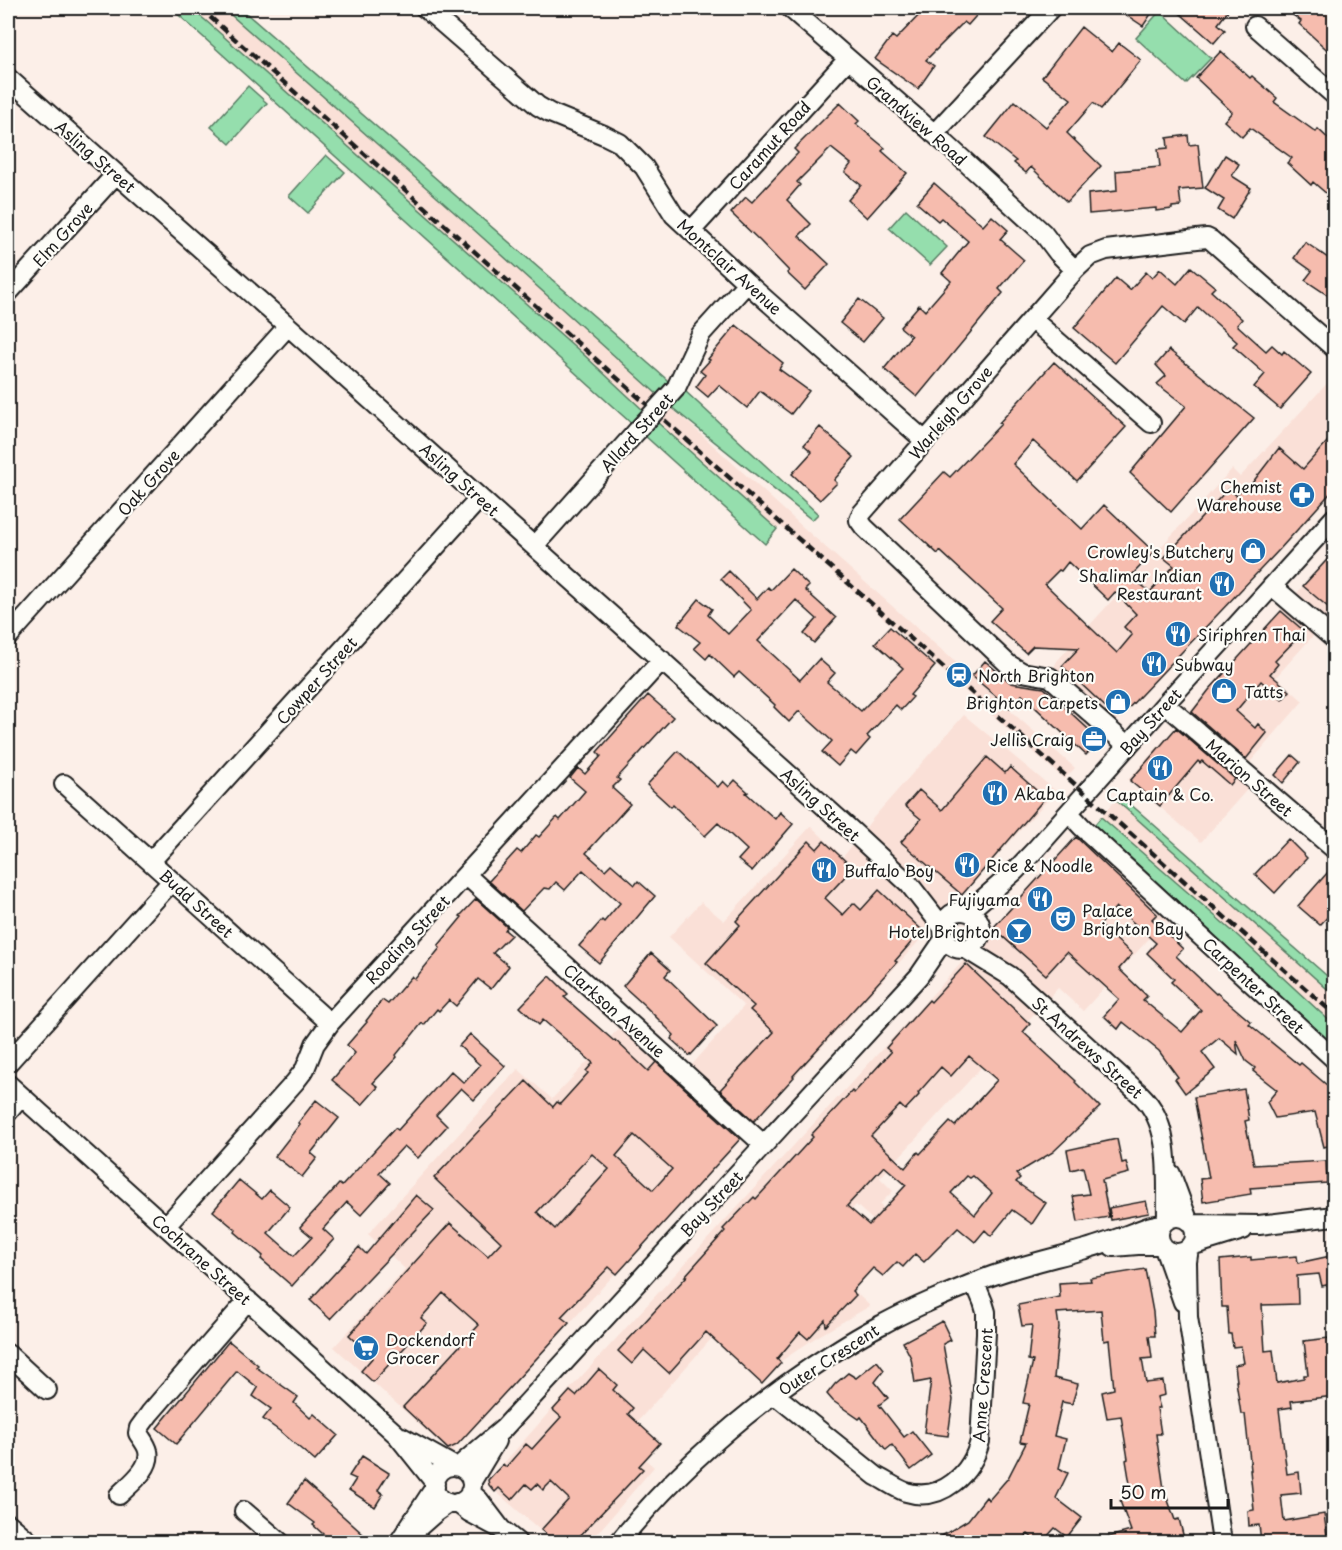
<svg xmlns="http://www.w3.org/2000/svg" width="1342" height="1550" viewBox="0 0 1342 1550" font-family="'Playpen Sans',sans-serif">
	<rect width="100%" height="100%" fill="#fcefe8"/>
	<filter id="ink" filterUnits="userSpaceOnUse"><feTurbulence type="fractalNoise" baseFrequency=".0167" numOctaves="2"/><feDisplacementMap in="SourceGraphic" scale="12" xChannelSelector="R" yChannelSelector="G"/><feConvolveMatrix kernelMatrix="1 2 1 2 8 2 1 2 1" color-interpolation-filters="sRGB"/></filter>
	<g filter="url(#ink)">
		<path fill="#fae0d7" d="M190 8H223L463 220 658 395 644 411 403 194Z
			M1334 376V484L1086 755 1013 687 1016 684 1044 688 1057 661 1232 469 1240 477Z
			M670 406 805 529 1075 768 1064 779 780 526 777 529 657 422Z
			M1334 552V622L1329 618 1276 677 1303 701 1239 775 1251 785 1201 842 1128 780Z
			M964 715 1056 791 451 1453 334 1347 405 1269 368 1234 518 1069 552 1099 620 1027 656 1061 669 1048 690 1067 744 1006 669 937 701 902 724 921 811 826 843 857 874 817Z
			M1116 800 1334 995V1025L1238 936 1101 817Z
			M1078 836 1167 919 1083 1011 1058 988 1009 1041 999 1048 880 1178 893 1191 880 1204 885 1210 874 1221 856 1205 812 1251 870 1306 815 1338 758 1377 712 1338 622 1439 654 1467 590 1542H554L486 1483 568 1391Z"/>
		<path fill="#95dead" stroke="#587d64" stroke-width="1.5" d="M171 8H190L205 20 582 353 644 411 632 424Z
			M223 8H240L664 377 669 382 658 395 463 220Z
			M1160 11 1211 58 1186 84 1136 38Z
			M248 86 267 103 230 144 211 127Z
			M326 155 345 172 308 213 289 196Z
			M906 209 947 247 930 265 889 228Z
			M685 391 818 514 812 520 670 406Z
			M657 422 777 529 765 544 644 435Z
			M1121 796 1334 982V995L1116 800Z
			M1101 817 1238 936 1334 1025V1046L1109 838 1097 835 1091 829Z"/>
		<path fill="#f6bcae" stroke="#1c1c1c" stroke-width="1.5" fill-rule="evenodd" d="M926 8H983L968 25 964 22 926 60 934 66 918 89 875 59 892 36 896 39Z
			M1116 8H1155L1143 26Z
			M1174 8H1230L1218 24 1225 30 1214 43Z
			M1283 8H1335V57L1299 24 1301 21Z
			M1081 27 1112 52 1119 43 1141 60 1101 109 1093 103 1067 133 1101 166 1067 202 1031 167 1026 173 1014 163 1016 161 986 137 1015 101 1046 127 1071 99 1042 77Z
			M1221 51 1250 78 1252 76 1277 98 1274 102 1316 132 1318 129 1335 145V201L1313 182 1311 185 1287 163 1292 158 1250 128 1242 137 1224 121 1232 112 1196 78Z
			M840 103 859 121 856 124 885 148 882 151 907 173 867 218 848 200 861 185 845 172 851 164 831 148 797 182 800 185 787 200 811 224 799 236 829 264 805 290 787 273 789 271 760 241 731 213 746 197 752 202 798 153 794 149Z
			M1188 135 1189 145 1198 144 1203 188 1179 190 1181 206 1172 207V209L1156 211V208L1089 214 1088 194 1117 191 1116 171 1160 167 1158 149 1168 148 1167 138Z
			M1225 155 1239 164 1232 176 1251 188 1232 219 1218 210 1224 200 1205 188Z
			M934 183 983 226 992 216 1008 230 1000 239 1024 260 999 289 1003 293 917 397 884 369 911 336 900 327 919 305 925 311 951 281 942 273 968 241 941 218 938 221 917 203Z
			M1305 242 1335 263V300L1305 280 1312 271 1294 258Z
			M1191 267 1215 287 1211 291 1242 319 1237 325 1266 351 1272 345 1282 354 1284 351 1311 374 1280 409 1254 387 1265 374 1233 346 1237 342 1198 307 1184 324 1163 306 1115 363 1074 328 1116 278 1130 290 1146 272 1152 278 1160 269 1177 284Z
			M859 299 883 318 863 342 840 323Z
			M736 325 783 363 779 369 809 391 791 414 760 391 747 408 719 385 708 397 696 387 705 375 700 371 710 360 708 359Z
			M1169 350 1254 418 1171 512 1130 473 1186 406 1157 384 1166 376 1156 365Z
			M1054 362 1126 427 1077 481 1033 441 1013 464 1082 529 1104 505 1154 552 1131 576 1150 592 1174 566 1164 558 1228 489 1236 495 1243 488 1246 491 1279 448 1303 469 1335 433V488L1279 550 1121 716H1115L1062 666 1079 648 1033 646 1026 653 990 621 1002 608 940 551 938 554 900 519 944 472 950 477 1001 424 999 423ZM1068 562 1108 600 1115 592 1136 614 1124 627 1132 635 1117 653 1045 584 1059 570 1061 571Z
			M820 427 854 457 834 480 837 483 820 500 792 474 812 452 804 445Z
			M1335 551V613L1303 586Z
			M791 569 809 586 805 590 836 618 814 643 804 634 817 619 796 600 758 641 800 680 819 659 835 673 827 682 861 711 903 668 875 643 890 627 935 666 910 695 913 697 901 710 896 705 867 736 870 739 856 755 851 751 838 766 822 752 832 741 799 711 789 722 774 707 775 705 739 672 734 677 710 654 706 659 694 648 700 642 678 625 699 599 712 609 708 615 728 634 751 610 721 579 729 571 757 599 768 587 771 590Z
			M1281 611 1304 631 1275 661 1278 664 1270 674 1290 691 1282 700 1261 681 1236 711 1255 728 1258 724 1267 733 1246 759 1192 712 1209 690Z
			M985 661 1011 683 1044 688 1100 740 1086 755 1022 695 1017 702 1010 708 972 676Z
			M648 695 673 717 617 778 620 780 612 788 630 804 586 853 605 870 611 864 635 885 638 881 655 896 599 963 579 946 602 920 604 922 620 903 583 870 565 890 556 882 550 889 544 888 522 911 489 881 517 850 521 853 536 835 539 837 557 817 560 820 585 791 570 778 578 768 585 774 601 756 597 752Z
			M1176 728 1235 779 1230 785 1202 761 1200 763 1198 761 1160 806 1130 781Z
			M678 751 718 787 723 781 729 787 735 780 748 792 746 793 775 819 780 812 793 824 752 871 738 860 747 850 718 823 705 836 673 805 671 807 647 785Z
			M1292 755 1300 762 1283 783 1275 775Z
			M987 757 1005 773 1010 767 1045 798 962 895 901 842 921 819 905 806 919 790 942 810Z
			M1076 837 1157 914 1152 919 1183 949 1176 956 1216 994 1217 993 1251 1022 1249 1024 1299 1065 1301 1063 1335 1092V1144L1324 1147 1315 1112 1275 1118 1267 1102 1277 1090 1253 1071 1255 1068 1246 1061 1236 1040 1238 1054 1219 1038 1202 1052 1215 1069 1185 1093 1175 1079 1178 1077 1159 1051 1123 1022 1118 1029 1104 1016 1119 999 1067 952 1046 975 993 928ZM1116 907 1156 943 1147 953 1174 979 1171 982 1201 1010 1182 1032 1143 1000 1147 996 1119 969 1132 954 1100 925Z
			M1288 839 1307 858 1275 893 1255 874Z
			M809 841 817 849 824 841 853 868 825 898 843 915 854 903 861 910 879 890 922 930 895 961 897 962 793 1076 794 1077 754 1121 720 1090 774 1032 750 1010 754 1006 706 963 740 925 736 921Z
			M1328 872 1335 878V909L1320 925 1298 906Z
			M476 899 507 927 505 930 511 935 493 953 509 966 491 989 478 979 456 1006 449 1000 439 1011 437 1009 424 1025 422 1023 396 1055 397 1057 373 1083 378 1087 362 1105 332 1080 355 1053 347 1045 367 1022 366 1021 382 1000 388 1004 412 976 415 979 440 948 438 946 462 917 460 916Z
			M651 953 670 970 665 976 717 1026 690 1056 671 1039 674 1035 644 1005 623 986Z
			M966 964 1030 1024 1023 1032 1076 1081 1075 1082 1100 1107 1053 1152 1016 1174 1020 1178 1016 1182 1046 1203 1032 1224 1012 1210 991 1236 985 1230 975 1242 958 1228 924 1262 915 1254 903 1267 897 1262 883 1276 873 1268 852 1291 856 1295 826 1326 825 1320 808 1339 800 1332 777 1359 781 1363 762 1384 706 1332 669 1373 644 1350 632 1364 618 1351 687 1276H685L725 1231 723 1229 754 1197 756 1199 813 1137 811 1135 852 1091 854 1093 891 1052 886 1048 929 1000 931 1002ZM969 1056 997 1080 955 1126 950 1122 920 1154 918 1152 905 1168 871 1136 900 1105 905 1110 919 1095 918 1093 941 1067 951 1076ZM884 1166 906 1185 869 1225 847 1206ZM967 1176 970 1178 973 1176 992 1193 975 1215 951 1193Z
			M550 976 568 994 564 997 614 1041 615 1040 648 1071 656 1062 740 1139 617 1274 609 1267 561 1317 569 1323 457 1445 448 1449 403 1407 479 1325 443 1293 421 1318 427 1323 373 1382 361 1371 373 1357 349 1335 450 1223 488 1256 501 1242 434 1178 526 1081 553 1107 557 1102 560 1104 588 1073 586 1071 593 1063 543 1020 539 1025 520 1007ZM634 1135 672 1169 653 1190 616 1156ZM592 1154 609 1169 555 1229 537 1212Z
			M470 1034 505 1066 474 1100 461 1088 436 1115 447 1126 418 1158 404 1146 379 1173 390 1183 361 1215 347 1202 323 1229 334 1239 292 1286 261 1259 263 1256 235 1232 236 1230 213 1211 239 1180 262 1199 270 1190 290 1207 268 1233 294 1256 312 1237 300 1227 339 1184 342 1186 395 1128 398 1130 451 1071 464 1083 480 1065 459 1046Z
			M1244 1089 1249 1120 1245 1121 1254 1165 1326 1161 1327 1183 1250 1188 1251 1194 1203 1202 1200 1179 1209 1178 1194 1097Z
			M316 1100 339 1118 311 1153 317 1158 302 1177 275 1156 300 1124 298 1123Z
			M1117 1139 1122 1163 1126 1162 1129 1173 1102 1180 1109 1217 1078 1222 1073 1196 1089 1194 1083 1167 1071 1170 1067 1150Z
			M416 1195 434 1210 330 1319 310 1300 359 1247 366 1254Z
			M1146 1201 1149 1213 1111 1220 1109 1208Z
			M1335 1255V1283L1322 1286 1319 1274 1297 1276 1298 1304 1262 1305 1265 1351 1273 1350 1277 1383 1304 1378V1375H1308L1304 1341 1329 1338 1335 1377V1396L1291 1401 1292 1407 1279 1409 1287 1474 1299 1472 1301 1493 1281 1495 1284 1521 1324 1514 1328 1542H1304L1303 1536 1261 1541 1259 1525 1249 1526 1248 1511 1254 1510 1250 1470H1251L1245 1414H1241L1236 1381H1237L1235 1365 1244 1363 1241 1346 1233 1347 1231 1334H1229L1227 1307H1222L1220 1260 1251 1257V1260L1297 1256 1298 1263Z
			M1145 1269 1153 1312 1155 1336H1149L1152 1358 1142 1359 1146 1383 1163 1381 1165 1395 1157 1397 1160 1408H1157L1161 1434H1156L1164 1489 1175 1520 1179 1519 1185 1542H1104V1538L1131 1531 1120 1501 1132 1496 1126 1460 1128 1459 1121 1416 1107 1418 1102 1392 1114 1389 1109 1340 1104 1341 1101 1310 1057 1313 1059 1327 1054 1378 1078 1384 1072 1404 1062 1402 1054 1436 1066 1439 1059 1468 1068 1473 1056 1498 1082 1518 1067 1537 1055 1528 1042 1542H1037L1028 1534 1021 1542H932L968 1520 986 1497 989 1500 1008 1478 1026 1443 1020 1442 1029 1404 1023 1403 1033 1361 1028 1360 1032 1325 1022 1326 1018 1305 1060 1297 1059 1283 1091 1281 1090 1278Z
			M942 1321 951 1340 943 1344 953 1400 948 1436 924 1433 931 1380 915 1383 911 1358 903 1342Z
			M229 1341 258 1365 256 1367 298 1397 294 1403 310 1418 314 1414 338 1435 315 1461 281 1432 263 1419 271 1409 253 1396 258 1388 237 1371 176 1444 157 1428Z
			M877 1361 884 1370 875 1382 888 1398 879 1405 904 1437 912 1431 931 1455 911 1470 892 1445 886 1450 861 1417 859 1419 833 1401 827 1394 835 1384 848 1373 856 1378Z
			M599 1369 617 1385 613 1390 633 1408 628 1414 660 1443 639 1466 643 1469 574 1542H555L541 1530 569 1499 551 1482 543 1490 537 1484 532 1489 526 1484 512 1500 499 1488 495 1492 489 1485 488 1480 503 1464 506 1467 526 1444 532 1449 561 1417 553 1410 570 1391 576 1396Z
			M362 1456 389 1473 378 1490 383 1494 375 1507 349 1490 356 1479 349 1476Z
			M304 1481 364 1535 357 1542H332L313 1525 315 1523 288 1503Z"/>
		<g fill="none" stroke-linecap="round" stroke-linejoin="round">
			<g stroke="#1c1c1c" stroke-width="22">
				<path id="minor" d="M425 8 538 106 550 113 604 135 620 143 644 167 674 215 747 283 925 441
					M790 8 946 144 1043 233 1058 253 1075 270
					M1255 26 1334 95
					M8 78 288 326 852 831 909 884 944 929
					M934 134 1051 8
					M691 231 848 59
					M8 293 116 174
					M1032 319 1151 423
					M676 388 701 334 747 283
					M534 546 637 431
					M1272 586 1334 639
					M8 637 288 326
					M1165 704 1334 849
					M1128 746 1050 677 1022 672 1008 664 864 527 859 520 862 513 1075 270 1090 256 1106 250 1197 239 1207 238 1211 240 1334 348
					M64 784 330 1023
					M1069 813 1082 827 1334 1059
					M151 861 480 498
					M466 875 764 1145
					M943 930a19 19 0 1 1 38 0a19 19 0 1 1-38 0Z
					M968 912 1015 871 1036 849 1165 704 1334 518
					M966 949 1010 976 1141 1095C1173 1126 1166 1178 1167 1219
					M8 1063 172 881
					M8 1084 396 1434 435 1483
					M8 1112 21 1097
					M1171 1174 1188 1220
					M1159 1235a18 18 0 1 1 36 0a18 18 0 1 1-36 0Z
					M1192 1224 1259 1225 1334 1216
					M166 1226 295 1082 305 1069 315 1044 330 1023 662 660
					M1191 1246 1243 1230
					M1113 1247 1138 1245H1162
					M1164 1248 1183 1302
					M1189 1248 1187 1262 1188 1317 1222 1542
					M8 1354 47 1390
					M774 1394 876 1476C886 1481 895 1488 906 1492 942 1503 972 1473 980 1441L986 1333V1312L983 1302 975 1283
					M402 1437 454 1466
					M434 1485a19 19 0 1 1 38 0a19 19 0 1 1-38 0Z
					M458 1467 503 1429 919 976 945 938
					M472 1481 496 1441
					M470 1492 479 1500 501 1529 517 1542
					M119 1495C130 1484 152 1468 148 1451 147 1445 141 1438 138 1433L139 1428 150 1413 248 1300
					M457 1503 469 1512 497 1527
					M244 1511 280 1542
					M8 1523 30 1542
					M411 1534 436 1512 449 1503
					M399 1542 435 1487
					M619 1542C674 1474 740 1415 813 1366 836 1351 858 1336 883 1324 916 1306 951 1292 986 1278 1018 1266 1050 1259 1082 1250 1105 1244 1128 1234 1151 1226L1161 1224"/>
			</g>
			<use href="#minor" stroke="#fdfcf7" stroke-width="18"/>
			<path stroke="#1c1c1c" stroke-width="4.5" stroke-dasharray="9 4.5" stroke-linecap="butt" d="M200 8 1334 1014"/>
			<g stroke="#1c1c1c" stroke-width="22" stroke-linecap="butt">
				<path id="minor-bridge" d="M637 431 676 388"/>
			</g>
			<use href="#minor-bridge" stroke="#fdfcf7" stroke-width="18"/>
		</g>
	</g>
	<defs>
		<g id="pharmacy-disc" transform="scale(1.35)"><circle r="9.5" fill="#1f6fb2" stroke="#fdfcf7"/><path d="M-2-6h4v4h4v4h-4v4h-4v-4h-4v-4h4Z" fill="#fff"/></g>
		<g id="shop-disc" transform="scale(1.35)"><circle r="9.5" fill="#1f6fb2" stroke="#fdfcf7"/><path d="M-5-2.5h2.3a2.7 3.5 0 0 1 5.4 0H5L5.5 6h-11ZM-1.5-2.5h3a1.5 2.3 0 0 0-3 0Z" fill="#fff"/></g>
		<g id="restaurant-disc" transform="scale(1.35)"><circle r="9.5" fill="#1f6fb2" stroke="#fdfcf7"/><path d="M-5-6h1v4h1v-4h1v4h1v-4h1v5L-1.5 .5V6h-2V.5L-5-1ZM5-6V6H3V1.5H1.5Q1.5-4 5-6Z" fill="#fff"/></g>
		<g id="station-disc" transform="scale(1.35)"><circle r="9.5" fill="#1f6fb2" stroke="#fdfcf7"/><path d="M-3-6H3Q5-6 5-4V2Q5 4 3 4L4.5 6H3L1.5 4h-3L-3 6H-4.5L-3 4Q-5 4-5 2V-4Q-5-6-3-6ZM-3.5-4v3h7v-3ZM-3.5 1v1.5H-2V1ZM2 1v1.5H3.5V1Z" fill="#fff"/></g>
		<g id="office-disc" transform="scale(1.35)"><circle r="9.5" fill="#1f6fb2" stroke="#fdfcf7"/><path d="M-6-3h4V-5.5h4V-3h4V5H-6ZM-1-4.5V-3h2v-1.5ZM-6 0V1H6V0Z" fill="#fff"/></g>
		<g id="theatre-disc" transform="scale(1.35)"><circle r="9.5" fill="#1f6fb2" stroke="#fdfcf7"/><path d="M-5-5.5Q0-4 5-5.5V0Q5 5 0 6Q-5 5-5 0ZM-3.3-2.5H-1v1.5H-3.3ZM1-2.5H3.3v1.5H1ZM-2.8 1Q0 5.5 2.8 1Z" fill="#fff"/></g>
		<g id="bar-disc" transform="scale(1.35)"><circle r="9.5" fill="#1f6fb2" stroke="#fdfcf7"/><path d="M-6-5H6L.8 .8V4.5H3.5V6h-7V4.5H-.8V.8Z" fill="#fff"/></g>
		<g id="supermarket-disc" transform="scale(1.35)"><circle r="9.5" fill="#1f6fb2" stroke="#fdfcf7"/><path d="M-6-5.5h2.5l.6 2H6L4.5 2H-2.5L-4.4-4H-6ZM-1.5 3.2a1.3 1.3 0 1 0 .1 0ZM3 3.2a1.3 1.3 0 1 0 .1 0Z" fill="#fff"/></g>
	</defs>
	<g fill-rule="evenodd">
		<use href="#pharmacy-disc" x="1302" y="495"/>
		<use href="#shop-disc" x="1253" y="551"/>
		<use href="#restaurant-disc" x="1222" y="584"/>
		<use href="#restaurant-disc" x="1178" y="634"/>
		<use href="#restaurant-disc" x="1154" y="664"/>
		<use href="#station-disc" x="959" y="675"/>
		<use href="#shop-disc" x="1224" y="691"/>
		<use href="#shop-disc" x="1118" y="702"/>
		<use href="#office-disc" x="1094" y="739"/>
		<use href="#restaurant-disc" x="1160" y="768"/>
		<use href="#restaurant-disc" x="995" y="793"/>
		<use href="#restaurant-disc" x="967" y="865"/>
		<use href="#restaurant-disc" x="824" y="870"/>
		<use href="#restaurant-disc" x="1040" y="899"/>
		<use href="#theatre-disc" x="1063" y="919"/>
		<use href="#bar-disc" x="1019" y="931"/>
		<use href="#supermarket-disc" x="366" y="1348"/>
	</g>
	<g text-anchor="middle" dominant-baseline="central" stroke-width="4.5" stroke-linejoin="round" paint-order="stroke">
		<g font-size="16" fill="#1c1c1c" stroke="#fdfcf7">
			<text transform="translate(917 120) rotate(41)">Grandview Road</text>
			<text transform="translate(769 145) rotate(-48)">Caramut Road</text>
			<text transform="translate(96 156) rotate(41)">Asling Street</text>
			<text transform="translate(62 234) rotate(-48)">Elm Grove</text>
			<text transform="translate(730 266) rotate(42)">Montclair Avenue</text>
			<text transform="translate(950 412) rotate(-49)">Warleigh Grove</text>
			<text transform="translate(636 432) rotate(-48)">Allard Street</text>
			<text transform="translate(460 479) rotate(42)">Asling Street</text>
			<text transform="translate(148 482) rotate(-48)">Oak Grove</text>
			<text transform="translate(316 680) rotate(-48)">Cowper Street</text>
			<text transform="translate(1150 721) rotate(-48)">Bay Street</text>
			<text transform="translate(1250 777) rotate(41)">Marion Street</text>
			<text transform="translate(821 804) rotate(42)">Asling Street</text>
			<text transform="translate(197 903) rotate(42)">Budd Street</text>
			<text transform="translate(407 939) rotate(-47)">Rooding Street</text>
			<text transform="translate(1254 985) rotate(43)">Carpenter Street</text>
			<text transform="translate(615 1010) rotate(42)">Clarkson Avenue</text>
			<text transform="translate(1088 1047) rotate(42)">St Andrews Street</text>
			<text transform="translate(711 1203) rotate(-47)">Bay Street</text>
			<text transform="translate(202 1259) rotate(42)">Cochrane Street</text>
			<text transform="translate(828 1359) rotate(-33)">Outer Crescent</text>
			<text transform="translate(982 1385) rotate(-86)">Anne Crescent</text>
		</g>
		<g font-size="16" fill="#1c1c1c" stroke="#fdfcf7" text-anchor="start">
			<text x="1282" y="486" text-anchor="end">Chemist<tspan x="1282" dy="18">Warehouse</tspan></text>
			<text x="1234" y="551" text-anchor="end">Crowley's Butchery</text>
			<text x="1202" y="575" text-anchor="end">Shalimar Indian<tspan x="1202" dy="18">Restaurant</tspan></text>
			<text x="1198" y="634">Siriphren Thai</text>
			<text x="1174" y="664">Subway</text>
			<text x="978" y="675">North Brighton</text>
			<text x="1244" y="691">Tatts</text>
			<text x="1098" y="702" text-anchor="end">Brighton Carpets</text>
			<text x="1074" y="739" text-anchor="end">Jellis Craig</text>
			<text x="1014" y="793">Akaba</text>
			<text x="1160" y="794" text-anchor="middle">Captain &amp; Co.</text>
			<text x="986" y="865">Rice &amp; Noodle</text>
			<text x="844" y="870">Buffalo Boy</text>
			<text x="1020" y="899" text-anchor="end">Fujiyama</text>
			<text x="1082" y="910">Palace<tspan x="1082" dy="18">Brighton Bay</tspan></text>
			<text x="1000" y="931" text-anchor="end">Hotel Brighton</text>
			<text x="386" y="1339">Dockendorf<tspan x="386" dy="18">Grocer</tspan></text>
		</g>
	</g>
	<rect width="1342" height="1550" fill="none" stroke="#fdfcf7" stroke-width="30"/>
	<rect x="15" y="15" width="1312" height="1520" fill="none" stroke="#1c1c1c" stroke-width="2" filter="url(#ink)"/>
	<path d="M1111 1499v9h117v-9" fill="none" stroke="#1c1c1c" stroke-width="3"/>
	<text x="1120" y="1499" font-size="18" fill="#1c1c1c" stroke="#fdfcf7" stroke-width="4.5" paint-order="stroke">50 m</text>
</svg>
